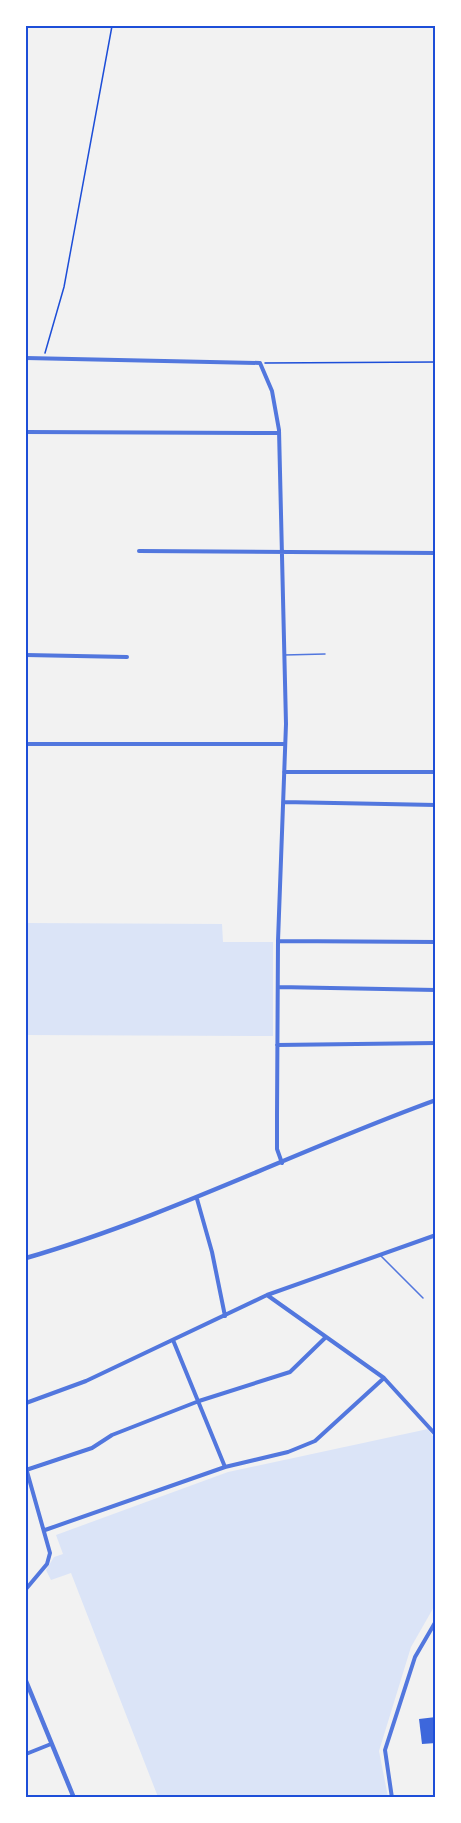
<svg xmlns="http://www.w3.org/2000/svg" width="461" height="1823" viewBox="0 0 461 1823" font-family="Bitter,serif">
	<rect width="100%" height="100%" fill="#f2f2f2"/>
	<path fill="#dbe4f7" d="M26 923 222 924 223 942H273V1036L26 1035Z
		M428 1429 436 1441 435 1605 411 1647 379 1751 388 1797H158L71 1573 51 1580 46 1570 54 1557 63 1554 56 1535 228 1472Z"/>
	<path fill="#3d67dc" d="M436 1717V1743L422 1744 419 1719Z"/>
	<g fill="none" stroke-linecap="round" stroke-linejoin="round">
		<path stroke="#1d4ed8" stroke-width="1.5" d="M45 353 64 287 112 26
			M265 363 436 362"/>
		<path stroke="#5277de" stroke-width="1.5" d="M284 655 325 654
			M380 1255 423 1298"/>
		<path stroke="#5277de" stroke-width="4" d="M26 358 260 363 272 391 279 430 286 724 278 941 277 1116V1149L282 1163
			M26 432 279 433
			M139 551 436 553
			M26 655 127 657
			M26 744H285
			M284 772H436
			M283 802 436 805
			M278 941 436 942
			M278 987 436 990
			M277 1045 436 1043
			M197 1199 212 1252 225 1316
			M267 1295 384 1378 436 1435
			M173 1340 225 1467
			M26 1403 86 1381 267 1295 436 1235
			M26 1470 92 1448 112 1435 199 1401 290 1372 326 1337
			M45 1530 225 1467 288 1452 315 1441 384 1378
			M26 1589 47 1564 50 1553 26 1468
			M26 1754 51 1744
			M392 1798 385 1750 415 1657 436 1621"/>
		<path stroke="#5277de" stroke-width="4.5" d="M26 1258C167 1217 298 1150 436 1100
			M26 1681 74 1798"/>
	</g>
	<rect width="461" height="1823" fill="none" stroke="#ffffff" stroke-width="54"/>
	<rect x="27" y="27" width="407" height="1769" fill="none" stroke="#1d4ed8" stroke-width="2"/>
</svg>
